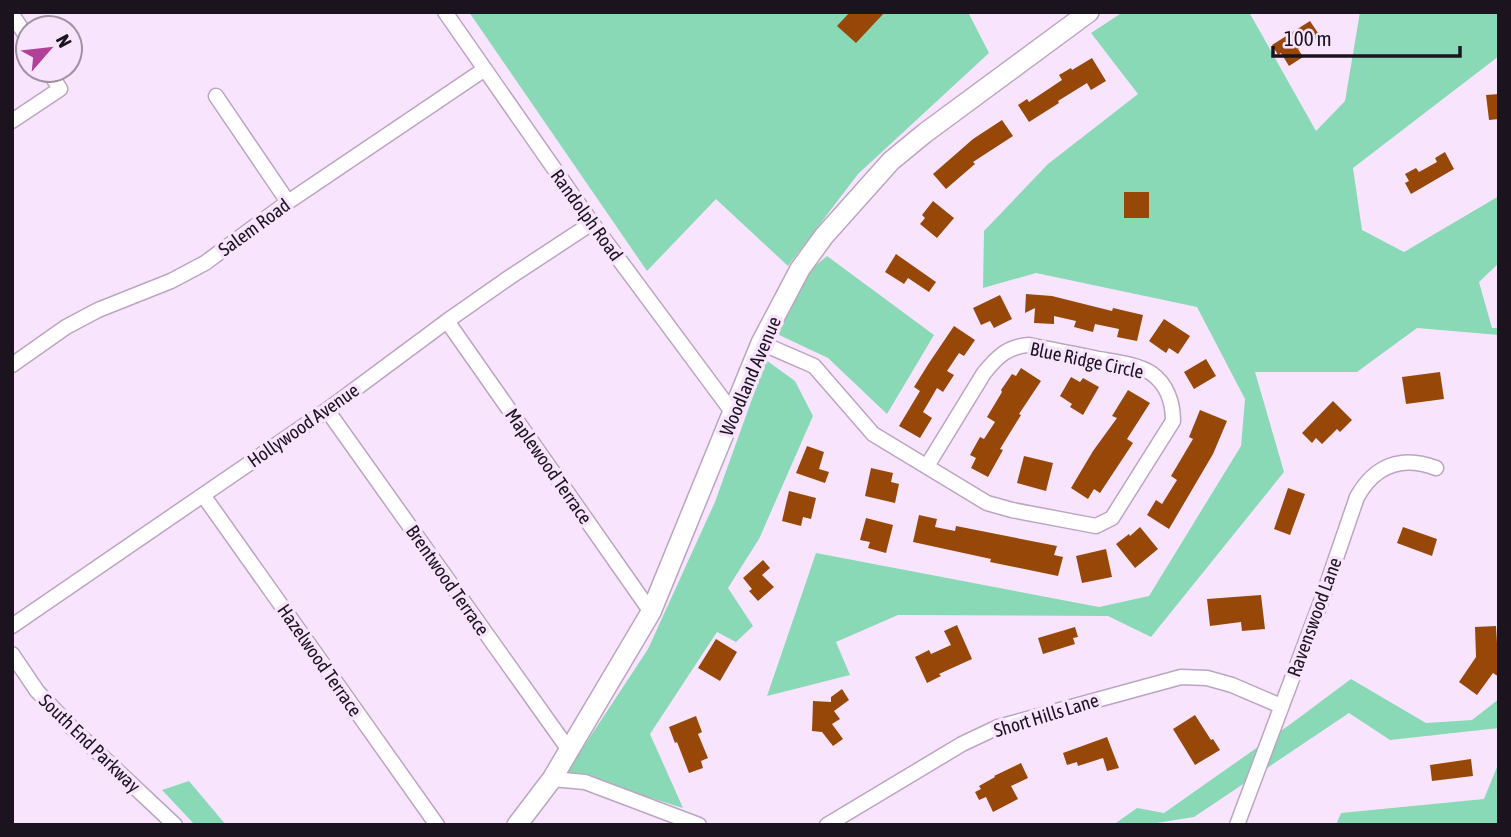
<svg xmlns="http://www.w3.org/2000/svg" width="1511" height="837" viewBox="0 0 1511 837" font-family="'Asap Condensed',sans-serif">
	<rect width="100%" height="100%" fill="#f8e5fd"/>
	<path fill="#89d9b6" d="M469 12H968L989 53 858 174 788 266 716 199 647 271Z
		M1123 12H1249L1316 131 1345 101 1360 12H1499V56L1353 168 1362 230 1404 252 1499 196V263L1479 282 1492 328H1499V335L1417 328 1357 372H1255L1284 472 1151 637 1108 616 898 615 836 642 850 675 767 696 816 553 1099 607 1149 596 1241 446 1245 399 1197 307 1036 273 983 288 984 231 1048 164 1138 94 1091 33Z
		M827 256 934 335 887 414 828 358 775 333 807 273Z
		M766 360 795 381 813 416 759 539 728 588 753 626 736 642 717 632 650 734 683 808 567 772 648 649 715 502Z
		M1351 679 1426 723 1472 720 1499 699V728L1390 740 1349 713 1194 817 1144 825H1113L1137 808 1164 813 1292 723Z
		M1497 767 1499 768V825H1336L1341 813 1484 799Z
		M189 781 226 825H195L162 790Z"/>
	<path fill="#974808" d="M850 12H885L856 43 837 26Z
		M1310 21 1320 36 1298 49 1303 57 1289 66 1281 53 1278 55 1272 45Z
		M1092 58 1106 81 1091 90 1087 83 1058 101 1059 103 1029 122 1018 105 1027 99 1029 102 1062 80 1059 75 1071 68 1072 70Z
		M1499 94V119L1489 120 1486 95Z
		M1002 120 1013 136 973 162 975 164 946 189 933 174 973 139Z
		M1445 152 1454 169 1411 194 1405 183 1409 181 1405 174 1416 168 1419 172 1437 162 1435 158Z
		M1124 192H1149V218H1124Z
		M933 201 954 218 937 238 920 224 925 218 922 215Z
		M896 254 936 282 929 292 908 278 904 284 885 272Z
		M1026 294 1052 296 1112 311 1113 308 1143 315 1137 341 1117 337 1119 329 1095 324 1093 332 1074 327 1076 321 1054 316V324L1034 323 1035 308 1025 313Z
		M1000 295 1012 319 994 328 990 321 981 325 973 308Z
		M1164 319 1190 336 1178 354 1169 348 1166 353 1149 341Z
		M954 326 975 340 964 356 959 353 947 371 954 375 943 392 937 388 923 412 932 418 920 438 899 426 920 391 914 387 929 363Z
		M1206 359 1216 376 1194 389 1184 372Z
		M1021 368 1041 381 1019 414 1021 415 1000 449 1003 450 988 477 971 468 976 458 970 455 980 437 984 439 995 422 987 417 1002 392 1001 390 1012 374 1016 376Z
		M1440 372 1444 399 1406 404 1402 377Z
		M1071 377 1080 382 1083 378 1099 387 1083 415 1070 407 1072 404 1060 396Z
		M1128 390 1150 403 1127 439 1133 443 1100 493 1094 489 1088 499 1071 488 1093 451 1117 418 1112 416Z
		M1333 401 1352 420 1340 432 1337 429 1322 444 1316 438 1312 443 1302 433Z
		M1200 410 1227 421 1213 454 1169 529 1147 515 1156 500 1162 504 1177 480 1171 476 1193 439 1189 437Z
		M807 446 824 452 819 469 829 472 825 483 796 473Z
		M1024 456 1053 463 1046 491 1017 483Z
		M871 468 893 473 891 482 899 484 895 503 865 496Z
		M1288 488 1305 494 1290 535 1274 529Z
		M789 491 816 498 811 519 803 517 801 526 782 521Z
		M919 515 937 519 935 527 955 531 956 526 1057 546 1054 555 1063 557 1058 576 990 562 991 559 913 542Z
		M866 518 893 525 886 553 868 548 870 542 860 540Z
		M1140 527 1158 549 1135 568 1116 544 1129 534 1130 536Z
		M1403 527 1437 539 1432 556 1397 543Z
		M1106 549 1112 577 1082 583 1076 556Z
		M763 560 770 568 762 575 774 587 758 601 749 591 752 589 743 578Z
		M1261 595 1265 629 1242 631 1241 622 1210 626 1207 599Z
		M957 625 972 659 939 674 941 676 927 683 915 657 929 650 931 654 951 645 944 631Z
		M1496 626 1499 677 1493 673 1477 695 1459 682 1476 657 1475 627Z
		M1075 627 1078 637 1073 638 1075 644 1043 654 1038 638Z
		M716 639 737 652 720 681 698 668Z
		M842 689 849 700 834 711 840 719 832 724 843 739 833 746 822 732 812 731 813 701 831 702V697Z
		M1195 715 1211 740 1213 739 1220 750 1195 765 1173 729Z
		M696 716 702 732 698 734 708 758 701 761 703 768 689 773 677 742 675 743 669 727Z
		M1107 737 1119 768 1107 771 1103 758 1078 766 1077 762 1067 765 1063 753Z
		M1471 759 1473 776 1432 781 1430 765Z
		M1021 763 1028 778 1011 786 1018 799 993 812 986 797 979 800 975 792 981 789 979 786 995 777 994 776Z"/>
	<g fill="none" stroke-linecap="round" stroke-linejoin="round">
		<g stroke="#bba5c2" stroke-width="17">
			<path id="street" d="M445 12 592 223 733 413
				M12 14 28 39
				M216 96 288 202
				M12 121 60 89 48 70
				M447 321 651 612
				M761 343 814 366 873 434 987 503 1012 510 1096 526 1112 518 1173 421C1173 403 1167 384 1151 373 1136 364 1116 362 1099 359 1076 354 1053 350 1029 345 1008 346 997 357 984 373L927 466
				M12 365 66 327 98 310 171 281 205 263 288 202 485 69
				M327 410 569 750
				M203 495 437 825
				M12 626 327 410 447 321 510 277 592 223
				M12 654 37 691 74 730 175 825
				M552 779 585 782 699 825
				M827 825 962 744 998 727 1181 677 1207 678 1232 685 1281 706
				M1237 825 1322 599 1357 497C1375 465 1402 455 1436 468"/>
		</g>
		<g stroke="#bba5c2" stroke-width="22">
			<path id="secondary" d="M517 825 552 779 651 612 761 343 800 269 824 236 891 161 925 133 1089 12"/>
		</g>
		<use href="#street" stroke="#fff" stroke-width="14"/>
		<use href="#secondary" stroke="#fff" stroke-width="19"/>
	</g>
	<g text-anchor="middle" dominant-baseline="central" stroke-width="7" stroke-linejoin="round" paint-order="stroke">
		<g font-size="19" fill="#1b131d" stroke="#f8e5fd">
			<text transform="translate(587 215) rotate(54)">Randolph Road</text>
			<text transform="translate(254 227) rotate(-36)">Salem Road</text>
			<text transform="translate(1087 360) rotate(12)">Blue Ridge Circle</text>
			<text transform="translate(750 376) rotate(-67)">Woodland Avenue</text>
			<text transform="translate(303 425) rotate(-35)">Hollywood Avenue</text>
			<text transform="translate(549 466) rotate(55)">Maplewood Terrace</text>
			<text transform="translate(448 580) rotate(55)">Brentwood Terrace</text>
			<text transform="translate(1314 617) rotate(-70)">Ravenswood Lane</text>
			<text transform="translate(320 660) rotate(55)">Hazelwood Terrace</text>
			<text transform="translate(1046 715) rotate(-17)">Short Hills Lane</text>
			<text transform="translate(90 743) rotate(44)">South End Parkway</text>
		</g>
	</g>
	<rect width="1511" height="837" fill="none" stroke="#1b131d" stroke-width="28"/>
	<g transform="translate(49 49) rotate(62)"><circle r="33" fill="#f8e5fd" stroke="#a091a3" stroke-width="2"/>
	<path d="M0-5L12 26L0 18L-12 26Z" fill="#b23f98"/>
	<text y="-10" font-size="19" font-weight="bold" text-anchor="middle" fill="#1b131d">N</text>
	</g>
	<path d="M1273 46v10h187v-10" fill="none" stroke="#1b131d" stroke-width="3.5"/>
	<text x="1284" y="46" font-size="21" fill="#1b131d" stroke="#f8e5fd" stroke-width="5" paint-order="stroke">100 m</text>
</svg>
